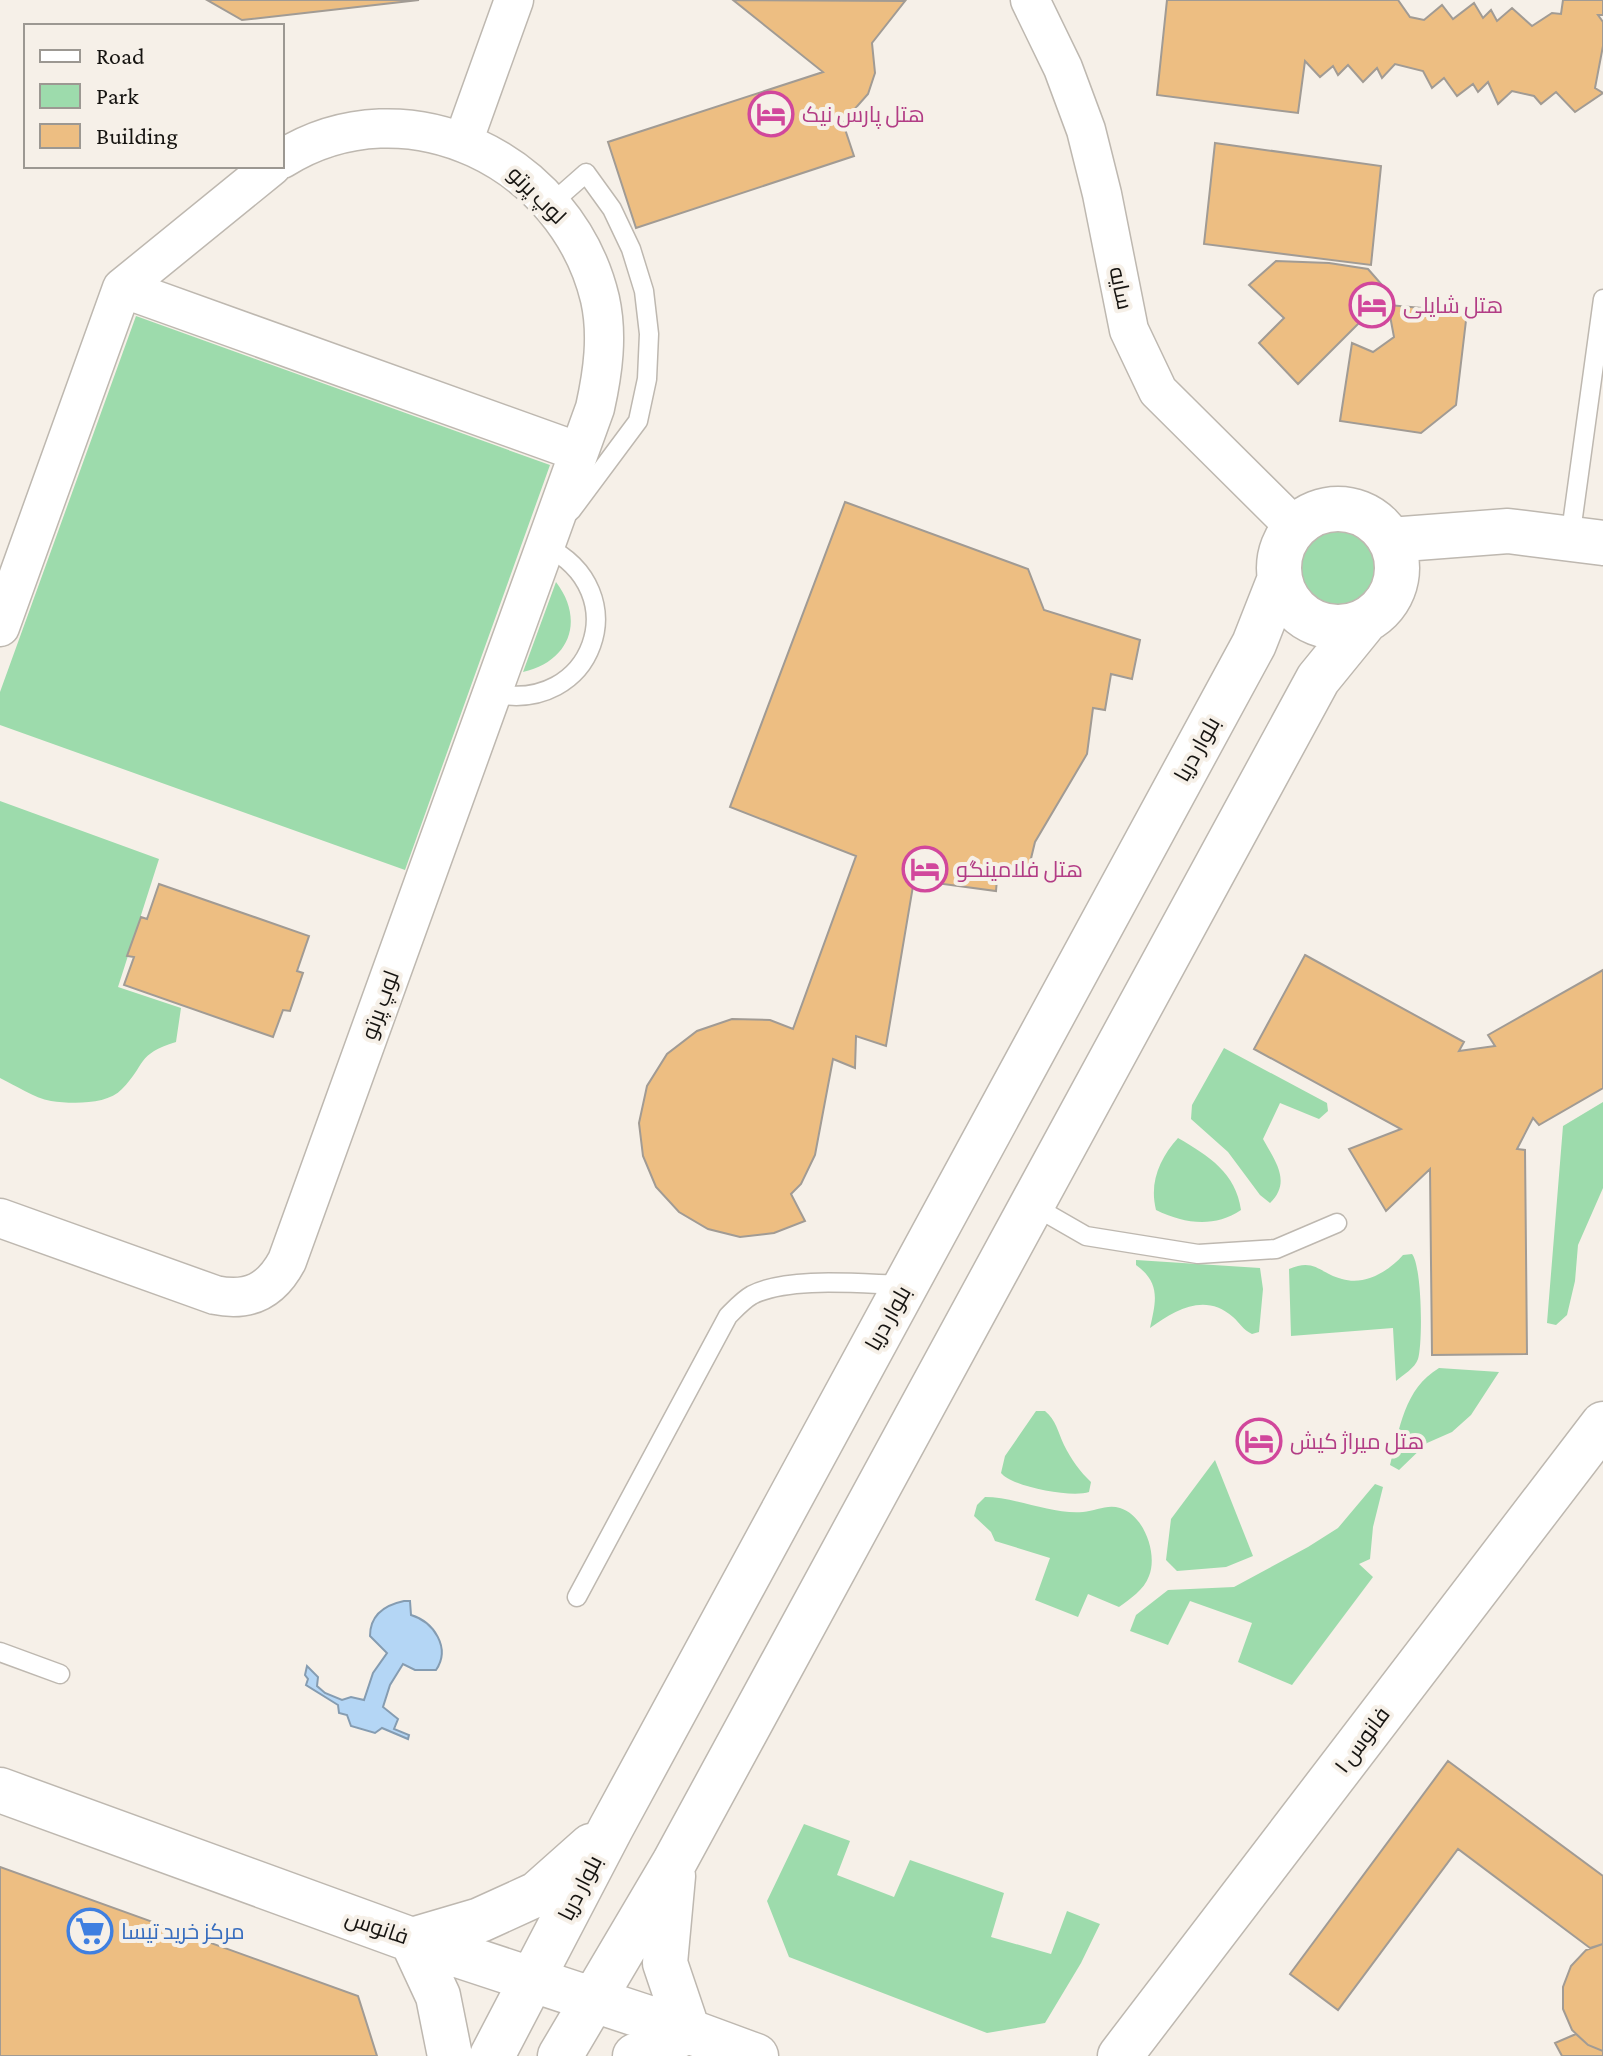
<svg xmlns="http://www.w3.org/2000/svg" width="1603" height="2056" viewBox="0 0 1603 2056" font-family="'Crimson Pro',Cairo,serif">
	<rect width="100%" height="100%" fill="#f6f0e8"/>
	<path fill="#9ddbac" d="M136 316 550 465 405 870 0 725V692Z
		M1296 568a42 42 0 1 1 84 0a42 42 0 1 1-84 0Z
		M556 582C585 620 570 661 523 672Z
		M0 801 159 859 118 987 181 1008 176 1042C136 1054 146 1065 122 1089 107 1105 72 1104 51 1101 34 1098 15 1085 0 1078Z
		M1224 1048 1327 1103 1328 1111 1319 1119 1280 1103 1263 1139C1275 1161 1292 1182 1270 1203L1260 1195 1228 1152 1191 1119 1192 1105Z
		M1603 1102V1188L1578 1245 1575 1281 1567 1315 1556 1325 1547 1323 1563 1126Z
		M1178 1138C1209 1156 1236 1173 1241 1210 1214 1228 1185 1224 1156 1210 1149 1182 1160 1158 1178 1138Z
		M1412 1254C1422 1266 1423 1343 1418 1359 1415 1368 1403 1375 1396 1381L1393 1328 1291 1336 1289 1269C1315 1258 1319 1273 1342 1279 1365 1286 1389 1271 1403 1255Z
		M1136 1260 1260 1268 1263 1289 1259 1332 1252 1334C1243 1330 1240 1323 1233 1317 1205 1292 1175 1310 1150 1328 1156 1301 1161 1283 1136 1265Z
		M1439 1368 1499 1372 1471 1415 1452 1432 1427 1443 1399 1470 1390 1465C1400 1428 1404 1389 1439 1368Z
		M1036 1411H1045C1056 1420 1058 1432 1064 1445 1071 1459 1080 1472 1091 1482L1089 1492C1072 1498 1012 1487 1001 1473L1005 1456Z
		M1215 1460 1253 1556 1226 1567 1177 1571 1166 1560 1171 1519Z
		M1375 1484 1383 1487 1373 1527 1370 1559 1359 1564 1373 1577 1292 1685 1238 1662 1252 1623 1190 1601 1168 1645 1130 1631 1136 1615 1168 1590 1234 1587 1308 1547 1338 1528Z
		M985 1497C1015 1497 1054 1515 1083 1512 1096 1511 1107 1504 1120 1508 1144 1515 1158 1554 1149 1576 1144 1590 1130 1599 1119 1607L1088 1594 1078 1617 1035 1600 1050 1558 995 1541 991 1532 974 1516 977 1505Z
		M804 1824 850 1841 837 1875 894 1897 910 1860 1004 1893 991 1937 1051 1954 1067 1911 1100 1924 1081 1963 1045 2023 987 2033 789 1957 767 1901Z"/>
	<path fill="#b4d6f5" stroke="#859cb1" stroke-width="2" d="M404 1601H410L411 1615C434 1622 451 1648 436 1670H415L403 1664 390 1685 383 1707 398 1719 394 1729 409 1735 408 1739 382 1728 375 1733 351 1726 347 1715 339 1713 338 1705 306 1685 308 1679 305 1675 307 1666 318 1677 317 1686 325 1693 342 1700 351 1697 364 1700 373 1673 387 1653 370 1636C370 1615 385 1605 404 1601Z"/>
	<path fill="#edbe82" stroke="#a19b94" stroke-width="2" d="M207 0H419L242 20Z
		M733 0 905 1 872 43 875 73 868 94 853 111 841 117 854 156 636 228 608 142 823 72Z
		M1167 0H1398L1410 17 1424 20 1442 5 1453 19 1474 3 1483 18 1491 10 1497 21 1512 8 1532 26 1552 13 1561 14 1563 0H1603V15H1598L1603 22V46L1595 88 1603 93 1575 112 1556 92 1541 104 1534 96 1512 91 1498 104 1488 82 1478 92 1473 84 1457 96 1444 78 1432 88 1423 71 1395 64 1382 78 1377 68 1363 82 1348 65 1338 75 1333 66 1320 77 1305 61 1298 113 1157 95Z
		M1215 143 1381 166 1371 265 1204 244Z
		M1276 261 1329 263 1368 269 1389 293 1298 384 1259 343 1284 318 1249 285Z
		M1388 305 1467 312 1456 405 1421 433 1340 421 1352 343 1373 352 1394 337Z
		M845 502 1028 569 1044 610 1140 640 1132 679 1111 674 1105 710 1093 708 1087 754 1035 842 1028 871 998 867 996 891 914 880 886 1046 856 1036 855 1068 833 1059 815 1155 801 1184 791 1194 805 1221 774 1233 740 1237 708 1229 679 1212 656 1187 643 1156 639 1123 647 1086 667 1054 697 1031 732 1019 770 1020 793 1029 856 856 730 807Z
		M159 884 309 936 297 971 303 973 290 1011 283 1010 273 1037 124 985 134 957 127 956 141 917 147 919Z
		M1305 955 1464 1042 1459 1051 1495 1046 1488 1035 1603 970V1088L1539 1125 1533 1118 1517 1149 1525 1150 1527 1354 1432 1355 1430 1169 1386 1211 1349 1149 1401 1129 1254 1049Z
		M1448 1761 1603 1876V1944L1590 1948 1458 1849 1338 2010 1290 1974Z
		M0 1867 358 1996 377 2056H0Z
		M1603 1944V2051L1588 2045 1572 2030 1563 2009V1987L1571 1966 1586 1950Z
		M1576 2034 1588 2045 1603 2051V2056H1562L1555 2043Z"/>
	<g fill="none" stroke-linecap="round" stroke-linejoin="round">
		<g stroke="#beb8b0" stroke-width="21">
			<path id="lane" d="M552 203 586 173 612 209 631 249 644 291 649 334 647 379 638 421 571 511
				M1570 539 1603 299
				M492 693C593 716 638 591 545 546L548 542
				M1032 1205 1086 1236 1198 1254 1276 1249 1337 1223
				M577 1597 728 1316C735 1309 743 1300 752 1295 789 1276 862 1284 903 1285
				M0 1652 60 1674"/>
		</g>
		<g stroke="#beb8b0" stroke-width="41">
			<path id="street" d="M1030 0 1063 68 1086 130 1102 194 1129 330 1158 391 1295 527
				M463 142 514 0
				M122 288 579 452
				M0 627 122 288 272 166
				M0 1218 215 1295C249 1302 271 1291 287 1261L595 408C603 372 608 335 600 299 567 161 407 81 282 159"/>
		</g>
		<g stroke="#beb8b0" stroke-width="47">
			<path id="secondary" d="M1279 568a59 59 0 1 1 118 0a59 59 0 1 1-118 0Z
				M1390 540 1508 531 1603 543
				M0 1790 412 1940 688 2031 756 2056
				M450 2056 438 1996 412 1940 480 1920 537 1894 591 1846
				M492 2056 611 1828 1254 644 1280 578
				M560 2056 674 1863 1318 679 1366 620
				M635 2056 688 2031 665 1963 673 1876
				M1120 2056 1603 1424"/>
		</g>
		<use href="#lane" stroke="#fff" stroke-width="18"/>
		<use href="#street" stroke="#fff" stroke-width="38"/>
		<use href="#secondary" stroke="#fff" stroke-width="44"/>
	</g>
	<defs>
		<g id="hotel-ring" transform="scale(2.3)"><circle r="9.5" fill="#f6f0e8" stroke="#d1479c" stroke-width="1.5"/><path d="M-6-4.5h1.5V1H6V5H4.5V3h-9V5H-6ZM-4 0a1.8 1.8 0 1 1 3.6 0ZM.5 0V-2.5h3Q6-2.5 6 0Z" fill="#d1479c"/></g>
		<g id="supermarket-ring" transform="scale(2.3)"><circle r="9.5" fill="#f6f0e8" stroke="#3f7fe0" stroke-width="1.5"/><path d="M-6-5.5h2.5l.6 2H6L4.5 2H-2.5L-4.4-4H-6ZM-1.5 3.2a1.3 1.3 0 1 0 .1 0ZM3 3.2a1.3 1.3 0 1 0 .1 0Z" fill="#3f7fe0"/></g>
	</defs>
	<g fill-rule="evenodd">
		<use href="#hotel-ring" x="771" y="114"/>
		<use href="#hotel-ring" x="1372" y="305"/>
		<use href="#hotel-ring" x="925" y="869"/>
		<use href="#hotel-ring" x="1259" y="1441"/>
		<use href="#supermarket-ring" x="90" y="1931"/>
	</g>
	<g text-anchor="middle" dominant-baseline="central" stroke-width="8" stroke-linejoin="round" paint-order="stroke">
		<g font-size="22" fill="#b23c85" stroke="#f6f0e8" text-anchor="start">
			<text x="802" y="114">هتل پارس نیک</text>
			<text x="1403" y="305">هتل شایلی</text>
			<text x="956" y="869">هتل فلامینگو</text>
			<text x="1290" y="1441">هتل میراژ کیش</text>
		</g>
		<g font-size="22" fill="#161411" stroke="#f6f0e8">
			<text transform="translate(537 195) rotate(45)">لوپ پرتو</text>
			<text transform="translate(1121 288) rotate(78)">سایه</text>
			<text transform="translate(1197 749) rotate(-61)">بلوار دریا</text>
			<text transform="translate(380 1005) rotate(-70)">لوپ پرتو</text>
			<text transform="translate(888 1318) rotate(-61)">بلوار دریا</text>
			<text transform="translate(1362 1740) rotate(-53)">فانوس ۱</text>
			<text transform="translate(580 1888) rotate(-63)">بلوار دریا</text>
			<text transform="translate(377 1927) rotate(19)">فانوس</text>
		</g>
		<g font-size="22" fill="#366cbe" stroke="#f6f0e8" text-anchor="start">
			<text x="121" y="1931">مرکز خرید تیسا</text>
		</g>
	</g>
	<rect x="24" y="24" width="260" height="144" fill="#f6f0e8" stroke="#9c9892" stroke-width="2"/>
	<rect x="40" y="50" width="40" height="12" fill="#ffffff" stroke="#9c9892" stroke-width="2"/>
	<text x="96" y="64" font-size="24" fill="#161411">Road</text>
	<rect x="40" y="84" width="40" height="24" fill="#9ddbac" stroke="#9c9892" stroke-width="2"/>
	<text x="96" y="104" font-size="24" fill="#161411">Park</text>
	<rect x="40" y="124" width="40" height="24" fill="#edbe82" stroke="#9c9892" stroke-width="2"/>
	<text x="96" y="144" font-size="24" fill="#161411">Building</text>
</svg>
